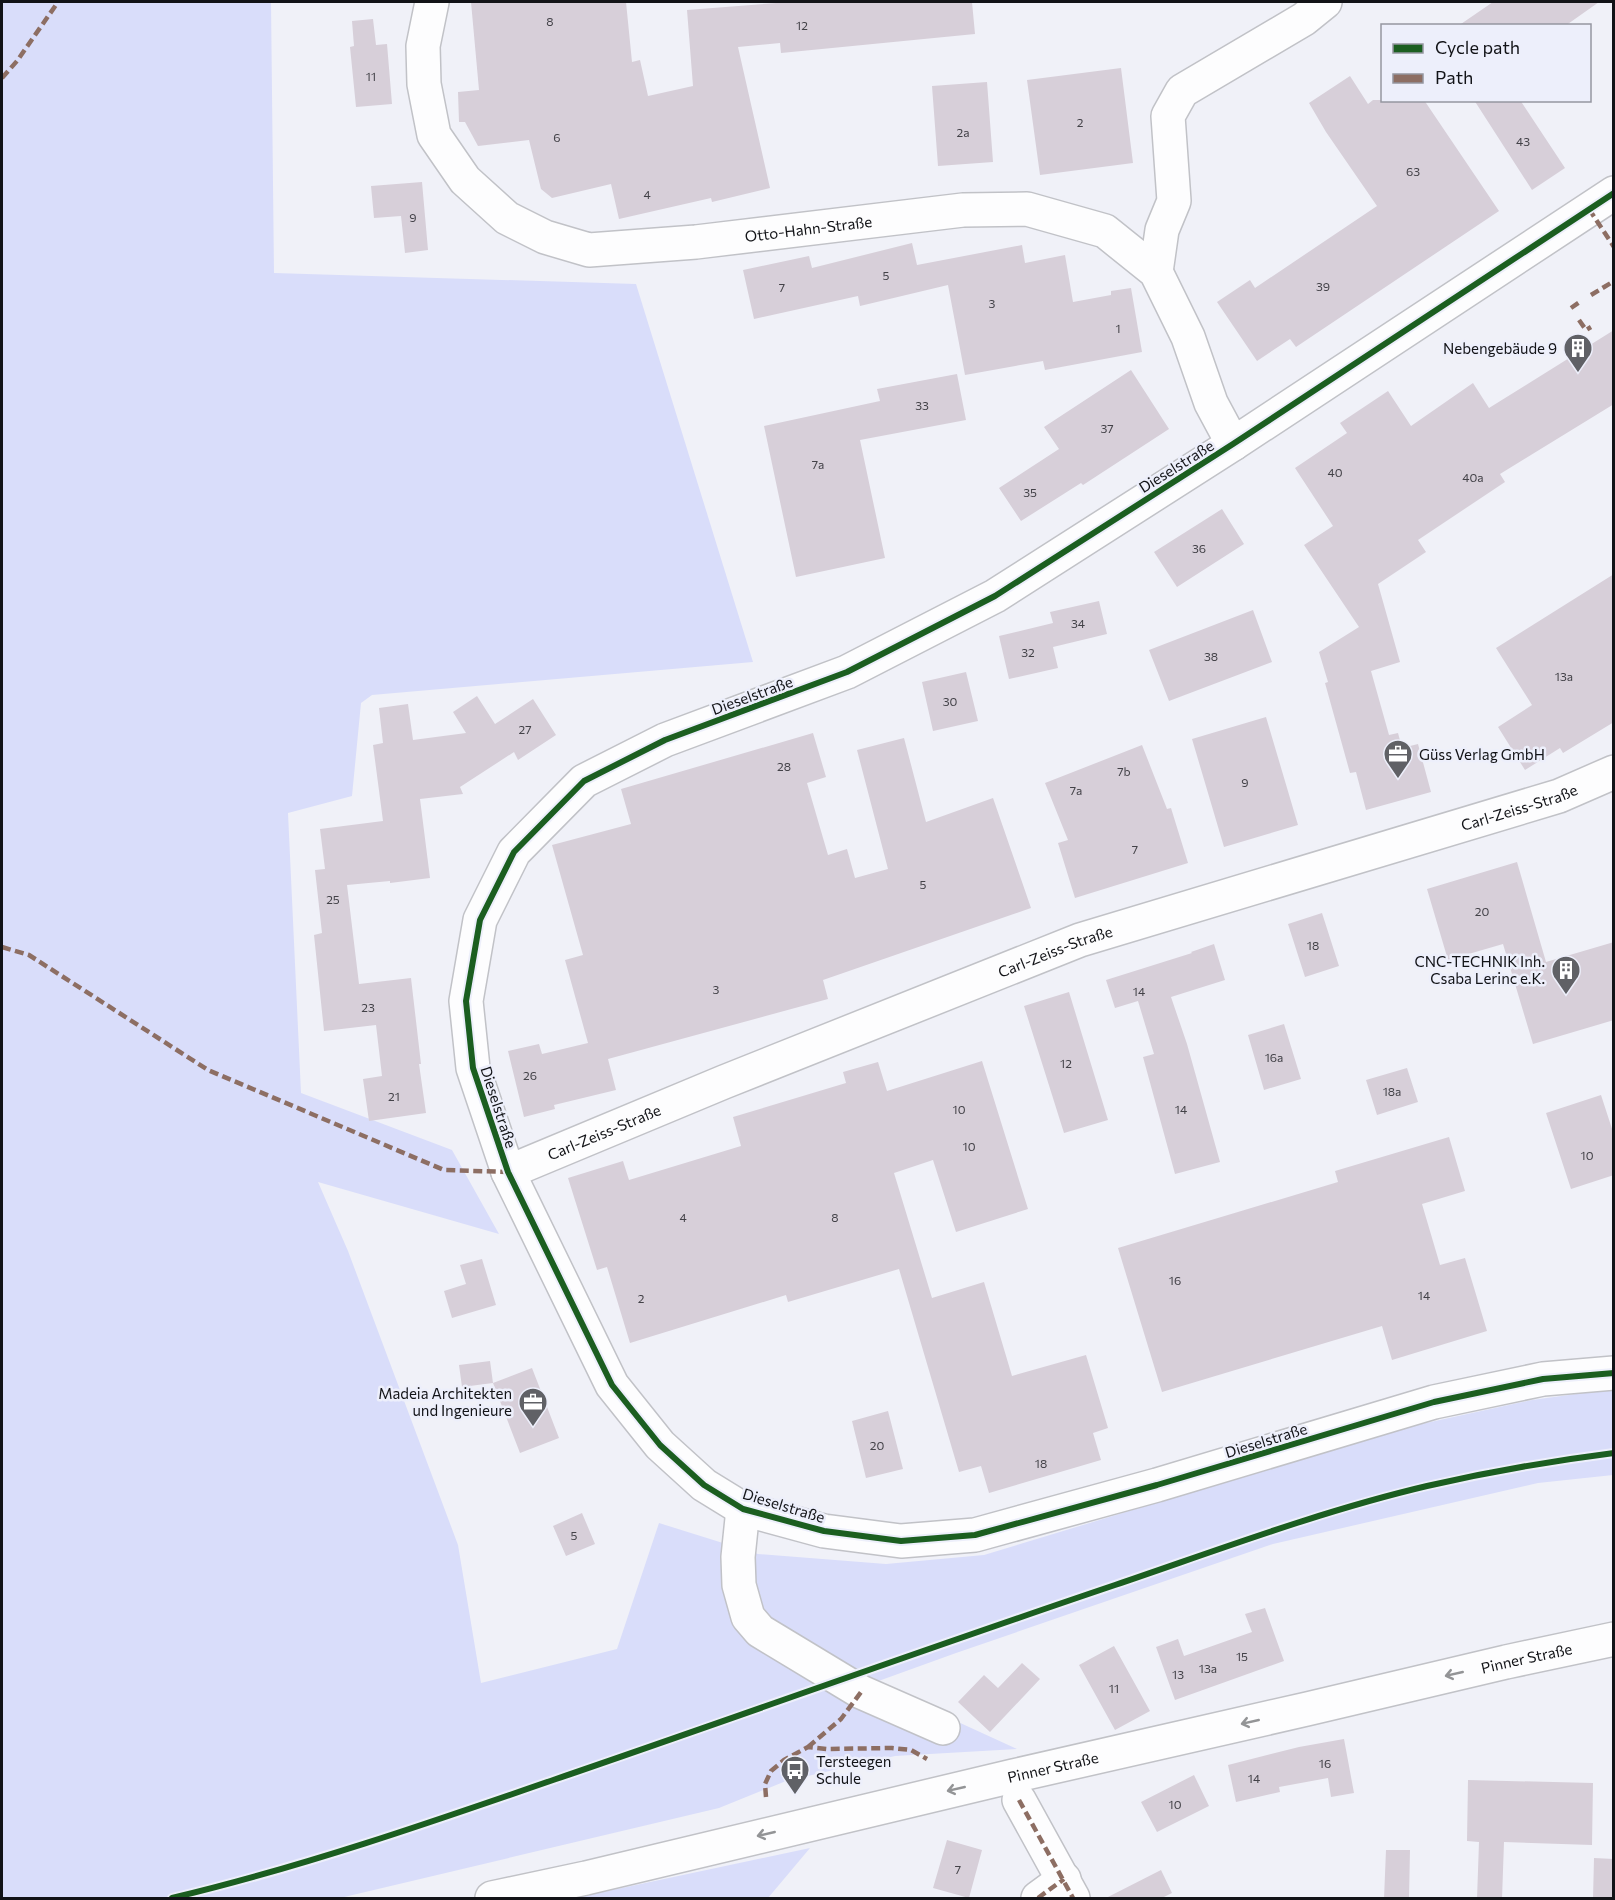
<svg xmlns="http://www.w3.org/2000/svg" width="1615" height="1900" viewBox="0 0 1615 1900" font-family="Commissioner,sans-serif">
	<rect width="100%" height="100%" fill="#f0f1f8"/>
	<path fill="#d9ddfa" d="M2 2H271L274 273 636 284 753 662 372 695 361 703 352 796 288 813 301 1093 452 1150 499 1234 318 1182 348 1251 458 1545 481 1683 617 1649 659 1523 758 1554 886 1564 984 1555 1403 1428 1532 1400 1613 1389V1475L1538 1483 1273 1544 956 1653 873 1683 1017 1749 895 1756 786 1781 719 1808 340 1898H2Z
		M810 1848 768 1898H575Z"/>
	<path fill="#d7cfd9" d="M471 2H626L632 62 640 60 648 96 693 86 687 10 776 3V2H972L975 34 781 53 780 43 738 47 770 188 712 202 711 198 619 219 611 184 552 198 541 189 529 140 478 146 465 122H459L458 92 479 90Z
		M1493 2H1599L1565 26H1458Z
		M373 19 376 45 387 44 392 104 356 107 350 47 354 46 352 21Z
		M1121 68 1133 163 1040 175 1027 80Z
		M1350 76 1368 104 1373 100H1424L1499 211 1296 347 1290 339 1257 361 1217 302 1250 280 1255 288 1377 206 1326 132 1309 103Z
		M987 82 993 162 938 166 932 86Z
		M1474 100H1520L1565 168 1532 190Z
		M422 182 428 250 405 253 401 216 374 218 371 186Z
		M912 243 917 265 1022 245 1025 263 1065 255 1073 302 1111 295V291L1131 288 1142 352 1045 370 1043 361 965 375 948 285 860 306 858 296 754 319 743 270 809 256 812 268Z
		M1614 330V404L1500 474 1505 482 1418 540 1426 552 1378 584 1400 662 1371 671 1389 735 1398 733 1402 748 1418 744 1431 792 1366 810 1356 772 1350 773 1325 683 1328 682 1319 652 1359 627 1304 545 1333 526 1295 468 1347 433 1340 423 1388 391 1411 426 1473 383 1489 408Z
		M1131 370 1169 429 1083 485 1081 483 1021 521 999 488 1059 449 1044 427Z
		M957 374 966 420 860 440 885 558 796 577 764 426 880 401 877 389Z
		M1222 509 1244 544 1177 587 1154 552Z
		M1614 574V722L1563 753 1560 748 1525 770 1498 727 1532 705 1496 648Z
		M1099 601 1107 634 1053 647 1058 668 1009 679 999 636 1053 623 1050 612Z
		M1253 610 1272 662 1169 701 1149 650Z
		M966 672 978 721 933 731 922 682Z
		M477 696 495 724 533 699 556 735 518 760 514 752 460 787 463 794 420 799 430 878 390 883V881L347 885 359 984 411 978 421 1064H419L426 1113 369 1121 363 1079 382 1076 376 1025 324 1031 314 935 322 933 315 870 325 869 320 829 383 821 373 745 383 743 379 708 408 704 413 740 466 733 453 712Z
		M1266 717 1298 825 1224 847 1192 739Z
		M813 733 826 777 807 783 828 855 847 849 855 878 888 869 857 750 904 738 926 822 993 798 1031 908 823 980 828 999 608 1059 616 1090 554 1105 555 1109 524 1117 508 1051 539 1044 542 1054 588 1043 565 960 583 955 552 845 631 824 621 789Z
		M1142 745 1167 809 1171 808 1188 863 1075 898 1058 843 1068 840 1045 783Z
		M1517 862 1546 962 1614 942V1020L1533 1044 1503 944 1448 960 1427 889Z
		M1322 913 1339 966 1305 977 1288 924Z
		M1214 944 1225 980 1171 997 1187 1044 1220 1162 1175 1174 1143 1057 1154 1054 1138 1001 1115 1008 1106 980 1192 953 1191 952Z
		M1069 992 1108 1120 1064 1133 1024 1006Z
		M1284 1024 1301 1079 1264 1090 1248 1035Z
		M982 1061 1028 1209 956 1232 933 1160 894 1173 932 1298 984 1282 1012 1376 1086 1355 1108 1428 1093 1433 1101 1460 989 1493 981 1466 959 1472 899 1269 788 1302 786 1295 630 1343 607 1267 597 1270 568 1178 623 1161 629 1180 741 1146 733 1117 846 1083 843 1072 878 1062 887 1091Z
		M1407 1068 1418 1102 1377 1115 1366 1080Z
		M1601 1095 1614 1135V1175L1571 1189 1546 1113Z
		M1449 1137 1465 1191 1422 1204 1440 1265 1465 1258 1487 1331 1392 1360 1382 1326 1162 1392 1118 1248 1338 1182 1335 1171Z
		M482 1259 496 1305 452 1318 444 1291 466 1284 460 1265Z
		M490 1361 493 1383 462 1387 459 1365Z
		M532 1368 559 1438 520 1453 493 1383Z
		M888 1411 903 1469 866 1478 852 1421Z
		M582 1513 595 1544 566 1556 553 1526Z
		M1265 1608 1284 1661 1175 1700 1156 1647 1178 1639 1184 1656 1252 1632 1245 1614Z
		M1114 1646 1150 1711 1115 1730 1079 1665Z
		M1022 1663 1040 1679 990 1732 958 1702 984 1675 998 1688Z
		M1344 1739 1354 1793 1331 1797 1328 1778 1279 1787 1280 1792 1236 1802 1228 1765 1299 1747Z
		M1194 1775 1209 1806 1157 1832 1141 1802Z
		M1468 1780 1593 1783 1592 1845 1504 1842 1502 1899H1477L1479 1842 1467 1841Z
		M947 1840 982 1850 969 1898 933 1888Z
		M1386 1850H1410L1409 1899H1384Z
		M1594 1858 1614 1859V1899H1593Z
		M1161 1870 1172 1893 1160 1899H1104Z"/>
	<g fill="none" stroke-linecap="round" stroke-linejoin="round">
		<g stroke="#c1c2c7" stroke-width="36">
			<g id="minor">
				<path id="s1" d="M432 2 423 46 424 84 434 135 465 180 507 218 545 237 589 250 696 242 963 210 1027 209 1105 231 1156 272 1188 337 1211 403 1233 444"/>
				<path d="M1614 193 1233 444 995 596 847 672 665 740 584 781 514 852 480 920 466 1001 473 1068 508 1172 612 1385 660 1445 704 1485 743 1509 824 1531 901 1541 975 1535 1157 1485 1434 1402 1543 1379 1614 1373"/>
				<path d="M1156 272 1162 230 1174 201 1168 116 1182 91 1304 19 1325 2"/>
				<path id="s2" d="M508 1172 724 1082 1080 940 1559 796 1614 772"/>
				<path d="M743 1509 738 1557 739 1585 748 1617 760 1631 861 1692 943 1728"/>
				<path d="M1019 1800 1073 1898"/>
				<path id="s3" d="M492 1898 586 1878 1013 1776 1307 1709 1506 1662 1614 1639"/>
				<path d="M1038 1898 1064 1879"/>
			</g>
		</g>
		<use href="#minor" stroke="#fdfdfe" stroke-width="33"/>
		<path stroke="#8d6e63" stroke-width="4.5" stroke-dasharray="9 4.5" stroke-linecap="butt" d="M2 78 17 61 58 2
			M1589 209 1614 247
			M1591 295 1614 281
			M1571 308 1581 301
			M1579 320 1586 330 1591 327
			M2 947 29 955 208 1070 444 1170 508 1172
			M808 1747 841 1719 861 1692
			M766 1797 765 1784 771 1771 784 1760 808 1747 827 1749 892 1748 911 1750 927 1759
			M1019 1800 1073 1898
			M1038 1898 1064 1879"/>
		<g stroke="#edeffb" stroke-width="10">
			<path id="cycleway" d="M1614 193 1233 444 995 596 847 672 665 740 584 781 514 852 480 920 466 1001 473 1068 508 1172 612 1385 660 1445 704 1485 743 1509 824 1531 901 1541 975 1535 1157 1485 1434 1402 1543 1379 1614 1373
				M172 1898C302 1867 429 1823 556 1779 743 1715 928 1648 1115 1585 1218 1550 1321 1511 1427 1486 1488 1472 1551 1461 1614 1453"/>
		</g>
		<use href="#cycleway" stroke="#1b5e20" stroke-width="6"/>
	</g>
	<defs><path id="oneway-shaft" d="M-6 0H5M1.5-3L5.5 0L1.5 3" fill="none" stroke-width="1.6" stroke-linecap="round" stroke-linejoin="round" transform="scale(1.5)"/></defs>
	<g stroke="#939496">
		<use href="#oneway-shaft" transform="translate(1454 1674) rotate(167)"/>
		<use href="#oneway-shaft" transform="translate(1250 1722) rotate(167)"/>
		<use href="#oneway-shaft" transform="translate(956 1789) rotate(167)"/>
		<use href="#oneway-shaft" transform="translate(766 1834) rotate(167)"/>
	</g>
	<defs>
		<g id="building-pin" transform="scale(1.5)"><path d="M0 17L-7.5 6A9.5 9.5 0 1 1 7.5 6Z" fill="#606166" stroke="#edeffb"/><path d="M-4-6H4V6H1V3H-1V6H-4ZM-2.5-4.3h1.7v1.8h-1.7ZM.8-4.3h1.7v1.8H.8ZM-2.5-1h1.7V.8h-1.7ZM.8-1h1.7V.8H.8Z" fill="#fff"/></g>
		<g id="office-pin" transform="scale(1.5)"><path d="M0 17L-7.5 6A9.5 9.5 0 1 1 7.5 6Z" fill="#606166" stroke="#edeffb"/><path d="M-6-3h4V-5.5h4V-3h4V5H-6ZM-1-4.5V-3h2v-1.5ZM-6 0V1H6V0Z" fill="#fff"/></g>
		<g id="bus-pin" transform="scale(1.5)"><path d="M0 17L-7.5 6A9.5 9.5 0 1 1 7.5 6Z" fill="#606166" stroke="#edeffb"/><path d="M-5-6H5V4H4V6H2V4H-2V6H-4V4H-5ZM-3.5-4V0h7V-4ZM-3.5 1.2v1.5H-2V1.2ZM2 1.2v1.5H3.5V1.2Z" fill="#fff"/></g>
	</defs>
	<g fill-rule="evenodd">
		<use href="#building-pin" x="1578" y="348"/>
		<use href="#office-pin" x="1398" y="754"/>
		<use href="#building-pin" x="1566" y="970"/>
		<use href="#office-pin" x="533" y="1402"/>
		<use href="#bus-pin" x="795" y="1770"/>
	</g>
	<g text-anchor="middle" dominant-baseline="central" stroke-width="5" stroke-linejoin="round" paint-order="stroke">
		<g font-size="12" fill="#434248">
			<text x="550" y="21">8</text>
			<text x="802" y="25">12</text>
			<text x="371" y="76">11</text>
			<text x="1080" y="122">2</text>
			<text x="963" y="132">2a</text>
			<text x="557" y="137">6</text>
			<text x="1523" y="141">43</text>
			<text x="1413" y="171">63</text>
			<text x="647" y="194">4</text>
			<text x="413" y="217">9</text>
			<text x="886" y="275">5</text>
			<text x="1323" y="286">39</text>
			<text x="782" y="287">7</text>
			<text x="992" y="303">3</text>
			<text x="1118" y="328">1</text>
			<text x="922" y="405">33</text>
			<text x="1107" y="428">37</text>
			<text x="818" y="464">7a</text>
			<text x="1335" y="472">40</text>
			<text x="1473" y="477">40a</text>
			<text x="1030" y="492">35</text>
			<text x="1199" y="548">36</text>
			<text x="1078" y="623">34</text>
			<text x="1028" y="652">32</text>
			<text x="1211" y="656">38</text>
			<text x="1564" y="676">13a</text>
			<text x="950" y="701">30</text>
			<text x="525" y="729">27</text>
			<text x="784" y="766">28</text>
			<text x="1124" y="771">7b</text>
			<text x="1245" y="782">9</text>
			<text x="1076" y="790">7a</text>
			<text x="1135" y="849">7</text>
			<text x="923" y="884">5</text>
			<text x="333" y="899">25</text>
			<text x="1482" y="911">20</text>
			<text x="1313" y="945">18</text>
			<text x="716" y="989">3</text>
			<text x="1139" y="991">14</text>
			<text x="368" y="1007">23</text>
			<text x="1274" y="1057">16a</text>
			<text x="1066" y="1063">12</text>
			<text x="530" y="1075">26</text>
			<text x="1392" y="1091">18a</text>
			<text x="394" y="1096">21</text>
			<text x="959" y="1109">10</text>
			<text x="1181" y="1109">14</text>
			<text x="969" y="1146">10</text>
			<text x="1587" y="1155">10</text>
			<text x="683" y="1217">4</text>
			<text x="835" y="1217">8</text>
			<text x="1175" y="1280">16</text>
			<text x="1424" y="1295">14</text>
			<text x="641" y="1298">2</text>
			<text x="877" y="1445">20</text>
			<text x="1041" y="1463">18</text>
			<text x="574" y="1535">5</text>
			<text x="1242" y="1656">15</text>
			<text x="1208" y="1668">13a</text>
			<text x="1178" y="1674">13</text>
			<text x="1114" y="1688">11</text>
			<text x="1325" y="1763">16</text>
			<text x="1254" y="1778">14</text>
			<text x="1175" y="1804">10</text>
			<text x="958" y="1869">7</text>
		</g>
		<g font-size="15" fill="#121317" stroke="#edeffb">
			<text stroke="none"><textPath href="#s1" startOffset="555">Otto-Hahn-Straße</textPath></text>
			<text transform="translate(1176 466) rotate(-32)">Dieselstraße</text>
			<text transform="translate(752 695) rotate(-20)">Dieselstraße</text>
			<text stroke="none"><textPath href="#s2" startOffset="1076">Carl-Zeiss-Straße</textPath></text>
			<text stroke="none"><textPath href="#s2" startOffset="590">Carl-Zeiss-Straße</textPath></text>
			<text transform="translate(499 1107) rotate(72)">Dieselstraße</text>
			<text stroke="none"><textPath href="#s2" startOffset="104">Carl-Zeiss-Straße</textPath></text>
			<text transform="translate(1266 1440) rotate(-17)">Dieselstraße</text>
			<text transform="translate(784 1505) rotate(17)">Dieselstraße</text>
			<text stroke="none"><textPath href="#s3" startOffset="1062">Pinner Straße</textPath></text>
			<text stroke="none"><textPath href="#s3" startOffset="576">Pinner Straße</textPath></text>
		</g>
		<g font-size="15" fill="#121317" stroke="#edeffb" text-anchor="end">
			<text x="1557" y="348">Nebengebäude 9</text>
			<text x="1419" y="754" text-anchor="start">Güss Verlag GmbH</text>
			<text x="1545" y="961">CNC-TECHNIK Inh.<tspan x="1545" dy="17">Csaba Lerinc e.K.</tspan></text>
			<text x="512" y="1393">Madeia Architekten<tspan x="512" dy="17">und Ingenieure</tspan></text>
			<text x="816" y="1761" text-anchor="start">Tersteegen<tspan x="816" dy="17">Schule</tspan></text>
		</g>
	</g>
	<rect width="1615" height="1900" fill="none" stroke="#121317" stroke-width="6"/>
	<rect x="1381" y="24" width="210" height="78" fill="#edeffb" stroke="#9597a0" stroke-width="1.5"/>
	<rect x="1393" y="44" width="30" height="9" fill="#1b5e20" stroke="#9597a0" stroke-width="1.5"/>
	<text x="1435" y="54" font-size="18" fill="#121317">Cycle path</text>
	<rect x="1393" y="74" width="30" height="9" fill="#8d6e63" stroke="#9597a0" stroke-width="1.5"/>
	<text x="1435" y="84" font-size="18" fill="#121317">Path</text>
</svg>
